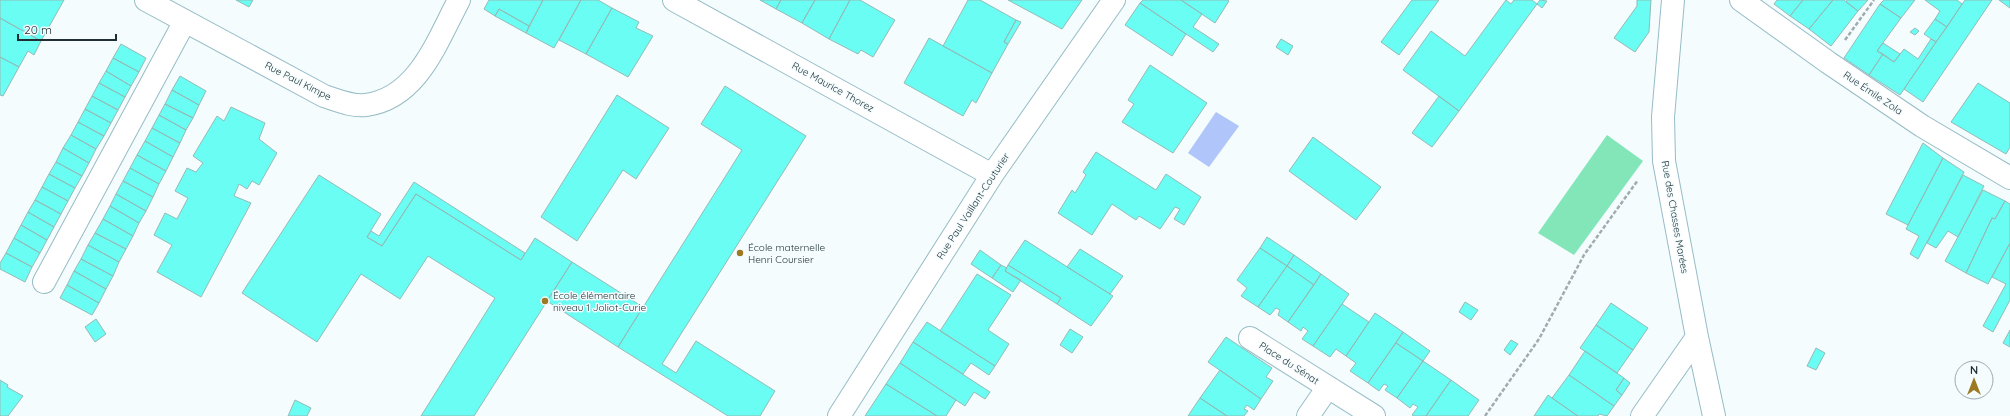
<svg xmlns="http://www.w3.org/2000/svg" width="2010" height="416" viewBox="0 0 2010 416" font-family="Quicksand,sans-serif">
	<rect width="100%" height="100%" fill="#f4fcfe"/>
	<path fill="#82e6b8" d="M1607 135 1643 161 1574 255 1538 233Z"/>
	<path fill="#b0c5f9" d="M1216 112 1239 126 1209 167 1188 153Z"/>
	<path fill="#6afdf3" stroke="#93bbb7" d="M0 0H64L41 41 0 18Z
		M236 0H253L249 7Z
		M489 0H543L529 26 499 9 495 16 484 9Z
		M543 0H581L554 48 526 33Z
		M581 0H598L612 8 586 54 559 40Z
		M760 0H781L776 9Z
		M781 0H815L802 23 776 9Z
		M815 0H850L829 39 802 23Z
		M850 0H860L895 20 873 57 861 50 858 54 829 39Z
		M968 0H980L1016 20 1004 42 1008 44 992 73 943 46Z
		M1008 0H1082L1062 29Z
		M1143 0H1181L1202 14 1193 27 1219 44 1213 52 1140 3Z
		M1181 0H1228L1229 1 1215 23Z
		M1412 0H1439L1399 55 1381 42Z
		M1506 0 1511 4 1514 0H1532L1537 4 1459 111 1403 70 1431 31 1465 56Z
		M1540 0 1547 1 1542 8 1537 4Z
		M1637 0H1651L1649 32 1635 52 1614 38 1637 6Z
		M1777 0H1803L1790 16 1774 4Z
		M1803 0H1833L1809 29 1790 16Z
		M1833 0H1844L1858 11 1831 46 1809 29Z
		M1847 0H1868L1858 11 1846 2Z
		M1884 0H1915L1901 18 1880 4Z
		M1925 0H1957L1962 4 1947 27 1935 19 1940 11Z
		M1965 0H1992L1923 102 1904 89Z
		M1999 0H2010V8Z
		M1140 3 1186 34 1172 56 1125 25Z
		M1880 4 1901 18 1877 51 1883 54 1869 75 1844 58Z
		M612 8 639 22 636 28 653 36 628 77 586 54Z
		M499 9 529 26 526 33 495 16Z
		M0 18 41 41 34 55 28 51 19 67 0 57Z
		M1935 19 1947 27 1936 42 1924 34Z
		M1016 20 1021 22 1008 44 1004 42Z
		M1915 28 1919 31 1915 35 1910 32Z
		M929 38 992 73 976 103 972 100 963 116 904 83Z
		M1281 39 1293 46 1288 55 1276 47Z
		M1931 39 1936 42 1900 95 1869 75 1883 54 1894 62 1904 49 1918 59Z
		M1883 43 1900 54 1894 62 1877 51Z
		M121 44 146 58 139 72 113 58Z
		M0 57 19 67 3 96 0 95Z
		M113 58 139 72 131 86 106 71Z
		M1150 65 1207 103 1173 153 1122 122 1134 104 1128 100Z
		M106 71 131 86 125 97 99 83Z
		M180 76 206 91 199 105 172 90Z
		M99 83 125 97 118 110 92 96Z
		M1978 83 2010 103V147L2006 154 1951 122Z
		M725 86 806 136 662 364 676 373 696 341 775 391 760 416H728L618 347 742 150 701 124Z
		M172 90 199 105 193 118 165 104Z
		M617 95 669 128 636 179 623 170 577 241 541 217Z
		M92 96 118 110 111 123 85 109Z
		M1439 96 1459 111 1432 147 1412 133Z
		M165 104 193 118 186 130 159 115Z
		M231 107 265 123 259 139 277 153 259 185 252 181 247 189 239 184 234 196 251 203 201 297 157 272 172 245 154 235 165 213 177 219 188 198 175 191 187 168 196 172 203 163 193 156 217 116 224 121Z
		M85 109 111 123 104 136 78 122Z
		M159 115 186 130 180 143 152 128Z
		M78 122 104 136 96 149 71 135Z
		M152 128 180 143 173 157 145 141Z
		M71 135 96 149 89 163 63 148Z
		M1313 137 1381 187 1356 220 1289 171Z
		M145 141 173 157 166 171 137 155Z
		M1923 143 1943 158 1908 225 1886 214Z
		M63 148 89 163 82 176 56 162Z
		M1096 152 1156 190 1166 174 1201 197 1184 225 1174 219 1180 209 1175 207 1160 229 1139 216 1136 220 1112 204 1092 235 1058 213 1072 190 1075 193 1086 175 1083 172Z
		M137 155 166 171 159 184 130 168Z
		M1943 158 1964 172 1918 259 1910 254 1919 236 1906 229Z
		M56 162 82 176 75 188 49 174Z
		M130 168 159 184 153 197 123 181Z
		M49 174 75 188 68 201 42 187Z
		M319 175 381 214 367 237 382 246 416 194 521 260 535 238 572 262 474 416H421L495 298 428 256 400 299 361 274 317 342 242 293Z
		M1963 175 1984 186 1958 237 1948 231 1936 248 1927 243Z
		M123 181 153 197 146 211 116 194Z
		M414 182 525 253 521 260 416 194 382 246 367 237 371 231 379 236Z
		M42 187 68 201 61 214 35 200Z
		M1983 190 2005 201 1995 219 1992 218 1966 273 1945 261Z
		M116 194 146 211 139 223 110 206Z
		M35 200 61 214 54 227 28 212Z
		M2005 201 2010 204V243L1988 284 1966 273 1992 218 1995 219Z
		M110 206 139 223 133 236 103 219Z
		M28 212 54 227 47 240 21 225Z
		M103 219 133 236 126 249 95 233Z
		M21 225 47 240 40 253 14 238Z
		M95 233 126 249 119 262 88 245Z
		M1267 237 1294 255 1287 266 1260 248Z
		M14 238 40 253 32 267 6 253Z
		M1025 240 1113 296 1091 326 1057 304 1061 298 1008 265Z
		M2010 243V300L1993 332 1983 326 2006 284 1992 277Z
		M88 245 119 262 113 276 81 259Z
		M1260 248 1287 266 1258 307 1241 296 1247 288 1237 280Z
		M1080 249 1123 276 1110 294 1067 267Z
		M980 250 1001 265 992 278 971 264Z
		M6 253 32 267 25 282 0 269V263Z
		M1294 255 1321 274 1314 285 1287 266Z
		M81 259 113 276 106 289 74 271Z
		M572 262 643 307 618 347 547 301Z
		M1001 265 1007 268 1005 271 1021 280 1013 292 992 278Z
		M1008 265 1061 298 1057 304 1005 271Z
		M1287 266 1314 285 1288 322 1278 315 1280 310 1276 308 1270 315 1258 307Z
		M74 271 106 289 99 303 67 285Z
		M977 274 1011 295 988 330 1009 344 995 366 940 331Z
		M1321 274 1349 294 1313 346 1302 339 1308 331 1303 327 1301 331 1288 322Z
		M67 285 99 303 92 315 60 298Z
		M1465 302 1478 310 1471 320 1459 312Z
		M1611 303 1648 328 1633 350 1596 325Z
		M1342 304 1369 322 1346 356 1336 349 1330 357 1313 346Z
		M1375 313 1403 332 1368 383 1350 371 1356 363 1346 356Z
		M96 319 106 334 95 342 85 327Z
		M927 322 995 366 989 375 971 363 963 374 913 342Z
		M1596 325 1633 350 1617 373 1580 348Z
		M1070 329 1083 337 1072 353 1060 345Z
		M2010 330V347L2003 343Z
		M1403 332 1430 351 1423 361 1396 343Z
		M1226 337 1272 368 1266 377 1273 381 1261 399 1208 362Z
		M1511 340 1518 344 1510 355 1504 350Z
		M913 342 990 392 985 399 974 392 965 406 900 363Z
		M1396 343 1423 361 1397 398 1385 390 1388 386 1384 384 1379 391 1368 383Z
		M1816 348 1825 353 1816 370 1807 366Z
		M1585 351 1624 378 1616 390 1622 395 1614 406 1569 375Z
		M1423 361 1451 380 1426 416H1414L1412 415 1418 407 1413 404 1410 408 1397 398Z
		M900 363 956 400 946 416H937L886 384Z
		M1220 370 1261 399 1254 410 1247 405 1244 409 1248 411 1244 416H1227L1200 398Z
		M1569 375 1614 406 1607 416 1599 414 1598 416H1578L1552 398Z
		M1624 378 1630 383 1622 395 1616 390Z
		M0 380 8 385 7 387 23 396 8 416H0Z
		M1451 380 1479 400 1468 416H1426Z
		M886 384 923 407 937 416H865Z
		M1548 395 1552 398 1578 416H1534Z
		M1200 398 1227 416H1188Z
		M295 400 311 408 307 416H288Z"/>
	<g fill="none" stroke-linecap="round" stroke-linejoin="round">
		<g stroke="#96bcc6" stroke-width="24">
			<path id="minor" d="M146 0 324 96C337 100 352 107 366 105 418 98 437 41 459 0
				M674 0 992 175
				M1673 0 1663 117 1664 161 1697 337 1714 416
				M1741 0 1829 63 1922 126 2010 178
				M44 282 185 21
				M1250 338 1374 416
				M839 416 992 175 1114 0
				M1308 416 1328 387
				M1642 416 1697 337"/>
		</g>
		<path stroke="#a1acaf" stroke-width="2.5" stroke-dasharray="4 2" stroke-linecap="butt" d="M1845 40 1874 0
			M1485 416 1539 339 1584 255 1638 180"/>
		<use href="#minor" stroke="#fff" stroke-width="22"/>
	</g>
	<g fill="#9d7924" stroke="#f4fcfe" stroke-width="1.5">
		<circle cx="740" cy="253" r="4"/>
		<circle cx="545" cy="301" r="4"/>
	</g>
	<g text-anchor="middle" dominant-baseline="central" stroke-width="3" stroke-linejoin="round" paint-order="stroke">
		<g font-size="10" fill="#1e2e32" stroke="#f4fcfe">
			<text transform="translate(298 81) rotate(27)">Rue Paul Kimpe</text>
			<text transform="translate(833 87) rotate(29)">Rue Maurice Thorez</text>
			<text transform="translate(1873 93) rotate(34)">Rue Émile Zola</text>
			<text transform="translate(973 206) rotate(-57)">Rue Paul Vaillant-Couturier</text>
			<text transform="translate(1675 217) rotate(80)">Rue des Chasses Marées</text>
			<text transform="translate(1289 363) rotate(33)">Place du Sénat</text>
		</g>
		<g font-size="10" fill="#1e2e32" stroke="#f4fcfe" text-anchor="start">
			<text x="748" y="247">École maternelle<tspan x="748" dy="12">Henri Coursier</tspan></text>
			<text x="553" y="295">École élémentaire<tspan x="553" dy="12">niveau 1 Joliot-Curie</tspan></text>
		</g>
	</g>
	<g transform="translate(1974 380)"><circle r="19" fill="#f4fcfe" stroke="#9eaaac"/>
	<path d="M0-3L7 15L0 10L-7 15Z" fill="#9d7924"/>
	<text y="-6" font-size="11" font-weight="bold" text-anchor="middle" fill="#1e2e32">N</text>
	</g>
	<path d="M18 34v6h98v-6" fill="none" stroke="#1e2e32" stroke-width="2"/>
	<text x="24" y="34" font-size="12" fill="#1e2e32" stroke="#f4fcfe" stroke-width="3" paint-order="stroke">20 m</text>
</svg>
